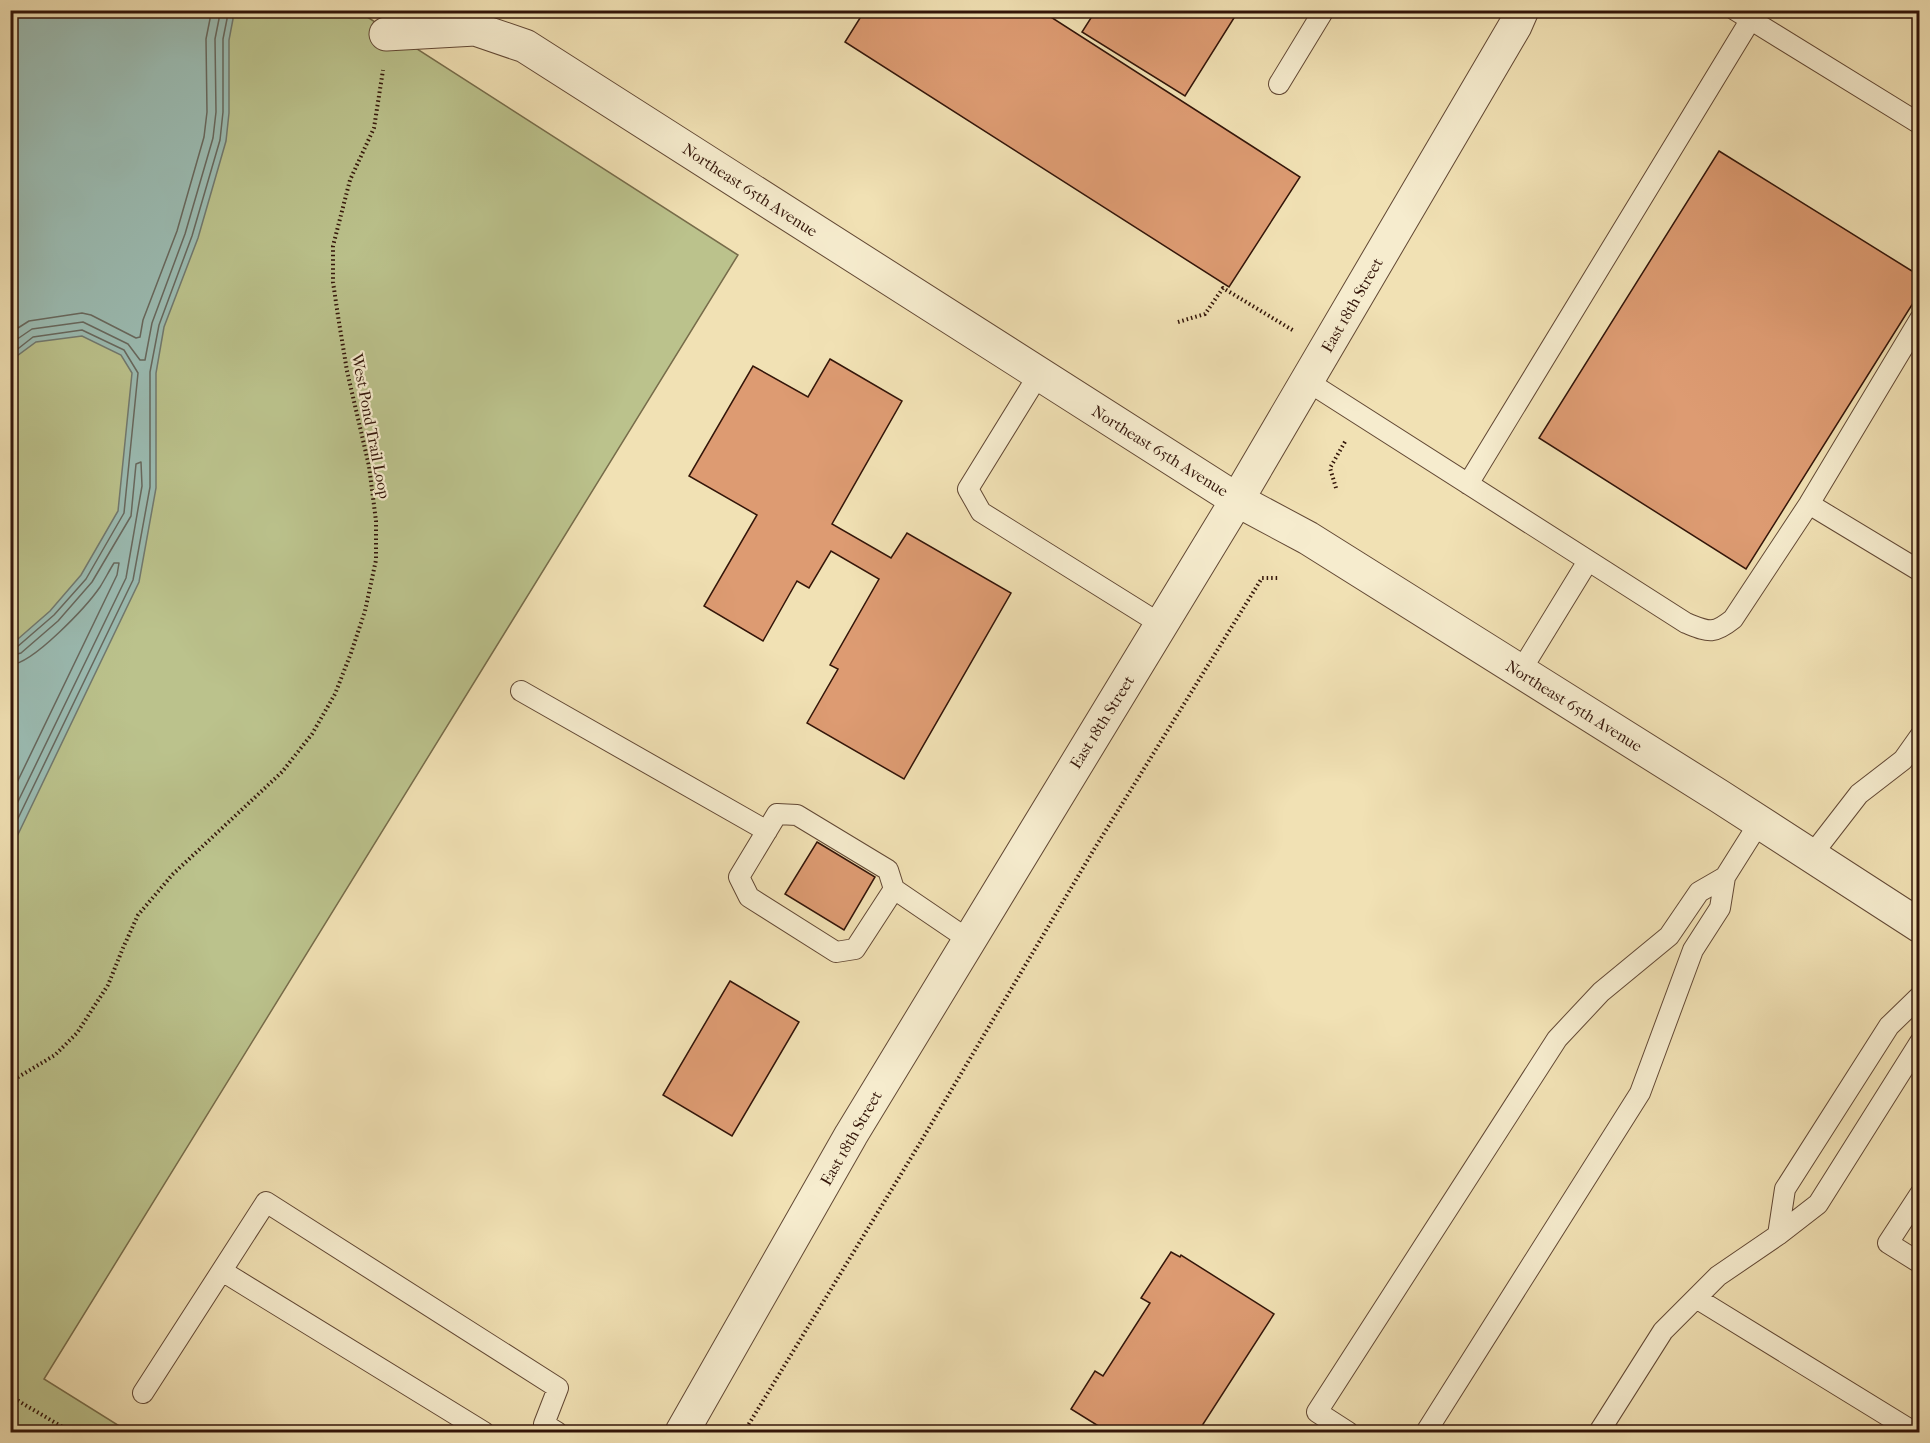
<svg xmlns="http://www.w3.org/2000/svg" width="1930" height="1443" viewBox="0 0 1930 1443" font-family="'IM FELL French Canon',serif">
	<rect width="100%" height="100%" fill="#f1e1b4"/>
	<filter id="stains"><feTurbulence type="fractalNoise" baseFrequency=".00333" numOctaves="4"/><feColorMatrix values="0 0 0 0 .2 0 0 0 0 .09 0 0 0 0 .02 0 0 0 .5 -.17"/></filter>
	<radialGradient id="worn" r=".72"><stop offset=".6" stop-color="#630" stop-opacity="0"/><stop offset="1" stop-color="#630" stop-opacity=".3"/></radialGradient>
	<path fill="#bbc28c" stroke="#776c4a" stroke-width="1.5" d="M10 11H358L738 255 44 1379 129 1432H11Z"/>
	<path fill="#9bbcb3" stroke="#71796f" stroke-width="1.5" d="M11 10H231L233 19 229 40V113L226 141 198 238 164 327 156 373V488L139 582 11 849V645L50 611 81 575 118 511 132 373 121 355 82 336 36 342 17 356 11 367Z"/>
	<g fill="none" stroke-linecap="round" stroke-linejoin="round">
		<path stroke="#67685e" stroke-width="1.5" d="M10 333 29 321 82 313 91 315 136 338 140 337 143 320 177 231 204 137 207 112 206 39 210 19 209 10
			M10 344 32 329 83 322 128 344 140 360H145L152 323 185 234 213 138 216 112 215 39 219 19 218 10
			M10 355 33 337 82 330 124 350 138 373 124 513 86 579 54 615 17 647 10 649
			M10 656 21 653 58 621 92 582 131 516 136 464 141 462 142 486 126 578 10 818
			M10 665C33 664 87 606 100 587 105 579 109 571 114 563H119L117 575 10 797
			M10 835 133 580 150 487V372L159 325 192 236 220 140 223 112V39L227 19 226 10"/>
	</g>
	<path fill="#dd9b72" stroke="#331509" stroke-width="1.5" d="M865 10H1040L1300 177 1229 287 845 42Z
		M1096 10H1239L1185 96 1082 32Z
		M1719 151 1920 276V292L1746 569 1539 438Z
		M830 359 902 401 832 524 891 558 907 533 1011 593 904 779 807 723 838 669 830 665 879 579 831 551 809 588 797 581 763 641 704 606 757 515 689 476 753 366 808 397Z
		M817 842 875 877 844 930 785 894Z
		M730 981 799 1022 732 1136 663 1095Z
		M1171 1252 1180 1257 1181 1255 1274 1314 1198 1432H1108L1071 1409 1095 1371 1103 1376 1150 1303 1141 1298Z"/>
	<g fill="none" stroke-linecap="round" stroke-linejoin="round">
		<g stroke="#624834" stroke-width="22">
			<path id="service" d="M1735 10 1920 124
				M1279 84 1324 10
				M1039 374 968 489 981 512 1162 625
				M1307 381 1686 623C1709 632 1713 635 1733 619L1809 504 1920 319
				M1468 484 1751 19
				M1809 504 1920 571
				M1520 672 1588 561
				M521 691 767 831
				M1811 856 1859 794 1903 760 1920 736
				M894 889 855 949 836 952 749 897 739 877 777 814 797 815 888 870 894 889 969 940
				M1920 996 1889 1026 1785 1189 1778 1235 1818 1204 1920 1042
				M1920 1194 1888 1243 1920 1263
				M222 1271 484 1432
				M1696 1298 1914 1432
				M143 1393 266 1202 558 1388 544 1424 557 1432
				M1348 1432 1317 1412 1557 1039 1601 992 1669 936 1699 892 1725 877
				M1426 1432 1640 1093 1693 950 1720 908 1725 877 1759 823
				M1599 1432 1663 1331 1718 1276 1778 1235"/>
		</g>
		<g stroke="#624834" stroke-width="35">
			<path id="minor" d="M386 34 475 29 525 46 1237 500"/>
		</g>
		<g stroke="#624834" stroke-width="35">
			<path id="tertiary" d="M1237 500 1308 538 1719 796 1920 926
				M682 1432 851 1135 1237 500 1515 26 1522 10"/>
		</g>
		<path stroke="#331509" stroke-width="4" stroke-dasharray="1.5 3" stroke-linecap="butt" d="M1178 322 1205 314 1223 288 1294 331
			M1336 488 1330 468 1346 440
			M10 1082 55 1055 77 1033 108 985 123 948 138 915 173 874 282 772 312 734 335 694 351 653 365 611 376 560V521L369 466 347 371 338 316 333 282V246L350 180 374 128 383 70
			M10 1396 71 1432
			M744 1432 920 1143 1093 851 1262 578H1279"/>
		<use href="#service" stroke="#f6ecce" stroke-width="20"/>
		<use href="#minor" stroke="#f6ecce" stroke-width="33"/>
		<use href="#tertiary" stroke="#f6ecce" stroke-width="33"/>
	</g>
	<g text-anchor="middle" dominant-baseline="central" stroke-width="4.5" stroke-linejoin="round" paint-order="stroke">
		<g font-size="16" fill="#331509" stroke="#f6ecce">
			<text transform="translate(750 190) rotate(33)">Northeast 65th Avenue</text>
			<text transform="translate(1352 305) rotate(-60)">East 18th Street</text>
			<text transform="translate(371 426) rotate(79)">West Pond Trail Loop</text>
			<text transform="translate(1160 451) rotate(32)">Northeast 65th Avenue</text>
			<text transform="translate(1574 706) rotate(32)">Northeast 65th Avenue</text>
			<text transform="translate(1102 722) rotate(-58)">East 18th Street</text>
			<text transform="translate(851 1138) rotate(-60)">East 18th Street</text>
		</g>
	</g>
	<rect width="1930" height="1443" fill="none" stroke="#f1e1b4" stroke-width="36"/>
	<rect x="12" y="12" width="1906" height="1419" fill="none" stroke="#331509" stroke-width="3"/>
	<rect x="18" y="18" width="1894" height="1407" fill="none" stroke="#331509" stroke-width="1.5"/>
	<rect width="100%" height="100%" filter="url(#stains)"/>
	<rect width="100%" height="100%" fill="url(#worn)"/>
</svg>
